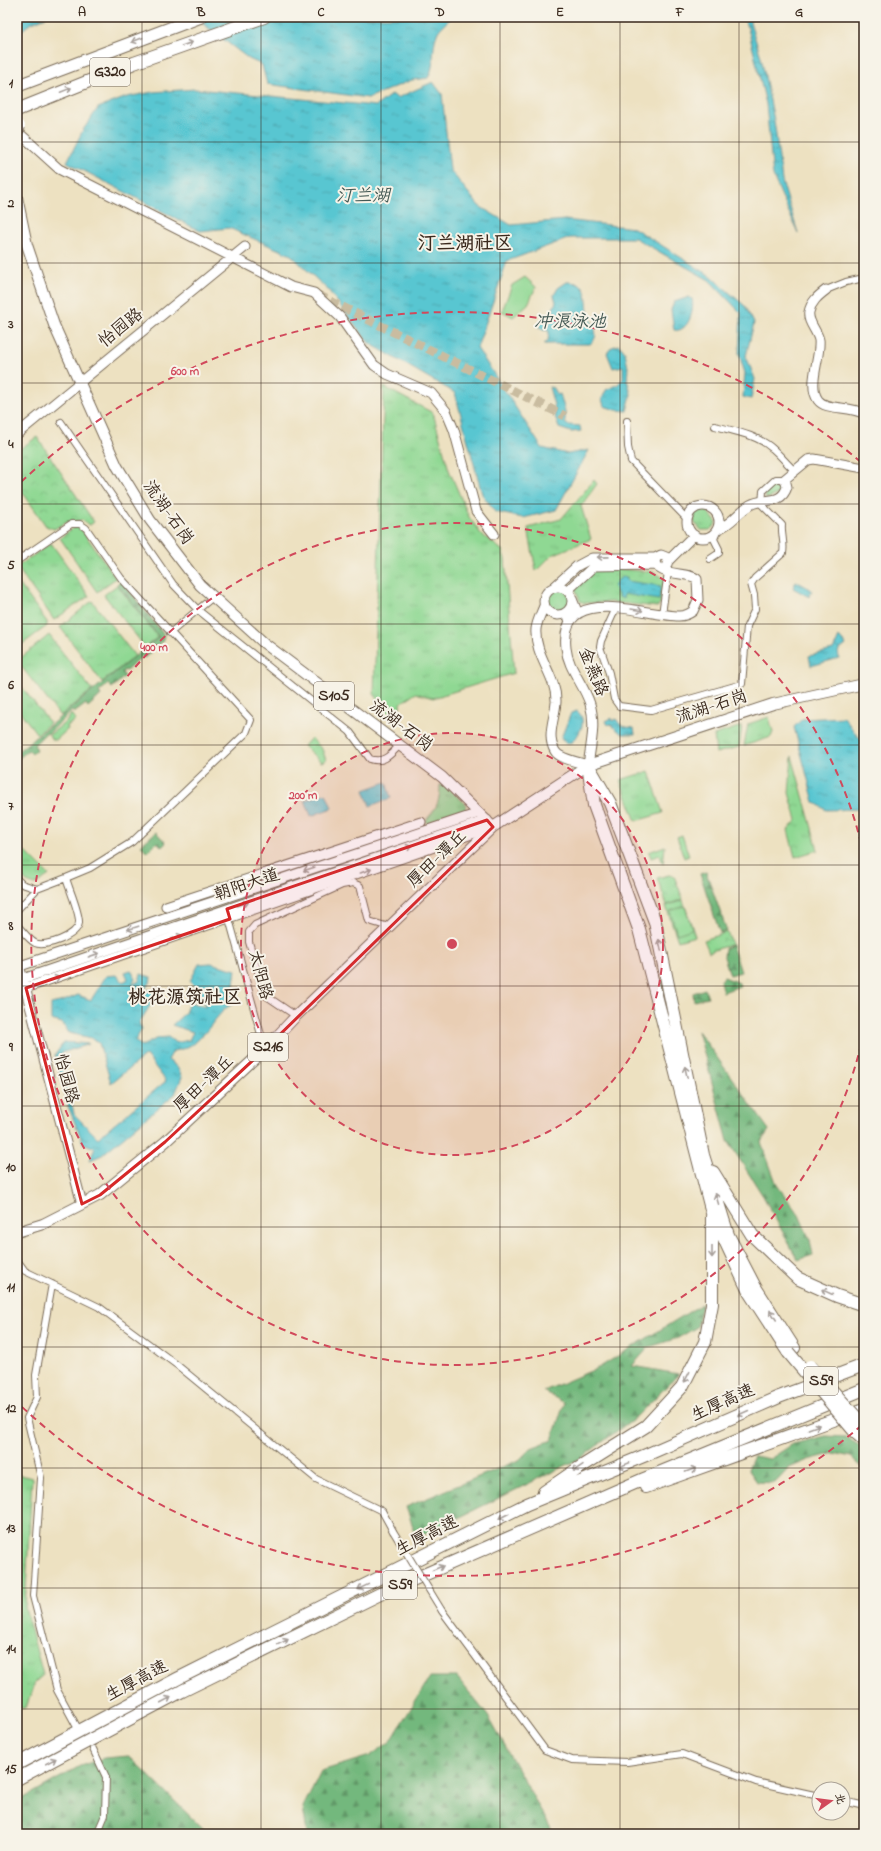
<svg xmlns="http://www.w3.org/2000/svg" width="881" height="1851" viewBox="0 0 881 1851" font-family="'Indie Flower','LXGW WenKai TC',sans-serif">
	<defs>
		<pattern id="grass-tufts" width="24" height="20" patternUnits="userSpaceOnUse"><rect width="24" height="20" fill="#8fd893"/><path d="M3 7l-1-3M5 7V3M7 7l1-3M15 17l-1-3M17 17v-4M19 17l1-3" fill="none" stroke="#7cba7e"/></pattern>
		<pattern id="forest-firs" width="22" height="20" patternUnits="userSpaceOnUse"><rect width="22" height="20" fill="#73b87d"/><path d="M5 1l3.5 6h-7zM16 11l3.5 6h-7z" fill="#609666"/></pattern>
		<pattern id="park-crowns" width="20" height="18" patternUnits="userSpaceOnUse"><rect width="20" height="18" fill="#8fd893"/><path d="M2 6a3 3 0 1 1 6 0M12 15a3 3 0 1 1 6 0" fill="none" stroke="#7cba7e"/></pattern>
		<pattern id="water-ripples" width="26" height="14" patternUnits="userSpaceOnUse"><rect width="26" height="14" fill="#59c6d1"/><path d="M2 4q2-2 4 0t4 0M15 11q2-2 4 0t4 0" fill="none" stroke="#4ba1a9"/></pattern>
	</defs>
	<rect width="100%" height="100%" fill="#f7f3e8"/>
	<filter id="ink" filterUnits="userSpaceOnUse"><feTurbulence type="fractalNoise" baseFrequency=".025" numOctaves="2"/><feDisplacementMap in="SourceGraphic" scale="8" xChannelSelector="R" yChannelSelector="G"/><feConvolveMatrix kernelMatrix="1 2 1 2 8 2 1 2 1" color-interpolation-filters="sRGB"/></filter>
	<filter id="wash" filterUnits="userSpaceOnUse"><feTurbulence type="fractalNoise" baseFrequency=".012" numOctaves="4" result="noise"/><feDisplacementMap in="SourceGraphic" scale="16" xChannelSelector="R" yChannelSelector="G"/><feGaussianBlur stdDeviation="0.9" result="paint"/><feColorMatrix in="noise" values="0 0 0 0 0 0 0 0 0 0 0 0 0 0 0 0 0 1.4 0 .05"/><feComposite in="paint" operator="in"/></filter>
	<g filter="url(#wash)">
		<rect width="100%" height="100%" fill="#ede1c1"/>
		<path fill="url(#grass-tufts)" stroke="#658158" d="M384 387 433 413 449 470 469 517 481 534 502 550 505 559 514 673 433 698 416 693 402 702 394 719 374 694Z
			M594 480 597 484 581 506 591 539 552 555 536 571 528 528 561 519Z
			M776 482 783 486 782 492 766 499 765 492Z
			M704 507 717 523 710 530H701L694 522 695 514Z
			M76 526 81 529 116 578 97 592 60 538Z
			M51 543 89 596 54 620 17 567Z
			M605 568 654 572 665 579 660 605 657 607 612 602 584 603 580 601 575 588 595 570Z
			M17 581 47 622V626L17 648Z
			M117 585 158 637 145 647 104 595Z
			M546 600a12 12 0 1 1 24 0a12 12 0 1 1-24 0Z
			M92 601 135 656 102 682 60 627Z
			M49 635 92 690 60 716 17 661Z
			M17 681 50 723 37 734 17 708Z
			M71 714 76 720 67 726 68 729 56 740H52L49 735 67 721Z
			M769 717 773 732 771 737 744 746 748 724Z
			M742 726 739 747 716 753 714 735Z
			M311 738 322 749 326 760 321 762 304 746Z
			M792 756 818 850 795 857 788 830 797 820 789 793Z
			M649 771 663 813 636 821 620 780Z
			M440 785H444L466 804 467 813 428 827 426 820C437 808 440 801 440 785Z
			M682 835 689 856 684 858 677 837Z
			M665 846 663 864 660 855 651 858 649 852Z
			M25 851 49 875 35 885 27 882 17 873V858Z
			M669 875 674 876 683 899 667 905 657 878Z
			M17 1474 32 1478 25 1608 43 1675 35 1682 26 1708H17Z"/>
		<path fill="url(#forest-firs)" stroke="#57714e" d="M121 580 164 635 162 642 144 658 143 655 126 671 124 670 122 673 125 676 112 688 108 684 99 692 101 695 88 707 86 704 74 713 72 711 48 734 46 733 34 745 37 749 32 754 28 750 17 760V752L159 637 117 584Z
			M156 832 166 843 162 847 157 842 147 852 141 845Z
			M706 872 727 931 720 933 700 874Z
			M732 945 741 972 730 975 724 957 725 948Z
			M724 977 739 983 740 986 723 992 720 982Z
			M705 989 708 997 694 1001 693 993Z
			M698 1031 769 1130 761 1142 777 1185 799 1215 810 1240 813 1255 798 1260 763 1196 728 1141Z
			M702 1304 697 1327 678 1338 649 1347 632 1366 679 1374 637 1416 581 1458 417 1538 406 1507 519 1460 531 1448 552 1440 564 1403 544 1391 600 1367Z
			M826 1436 845 1437 862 1447 864 1449V1469L851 1457 834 1453 808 1460 789 1468 775 1483 757 1482 748 1469 754 1456 770 1459 793 1444Z
			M430 1677H457L488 1716 554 1834H307L303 1807 321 1771 370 1756 391 1741Z
			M129 1756 208 1834H17V1802L80 1766 104 1758Z"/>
		<path fill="url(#park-crowns)" stroke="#658158" d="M37 437 94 522 90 525 82 520 67 522 54 529 46 526 17 484V451Z
			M683 900 695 936 678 941 666 906Z
			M727 932 732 944 709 952 704 940Z"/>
		<path fill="#8fd893" stroke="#658158" d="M525 277 536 287 528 304 513 317 502 311 512 285Z
			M685 906 692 929 677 934 670 911Z"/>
		<path fill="url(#water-ripples)" stroke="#4a7878" d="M17 17H46L31 23 17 34Z
			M194 17H452C447 22 439 28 437 34 431 49 436 64 428 78L412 80 368 98 267 84 262 65 249 59Z
			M741 17H750V23L761 57 774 120 782 181 798 233 773 176 766 104 747 24Z
			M433 82 442 94 450 170 479 206 511 225 565 220 634 228 709 275 745 306 754 323 746 356 755 379 751 399 743 397 745 373 739 354 741 313 709 280 635 238H570L507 261 477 348 542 448 568 454 589 450 556 510 523 518 495 512 482 494 455 393 369 343 329 291 291 255 229 228 200 231 67 162 83 130 98 108 127 97 153 92 195 89 376 106 392 94 397 98Z
			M567 282C588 282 586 295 588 311 590 323 603 334 590 344H544L548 341 549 331 539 328 540 323 550 316 556 302 554 295 558 288Z
			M689 297 692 299C695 310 688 333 674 330L671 310 674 302Z
			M619 345 625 352 628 368 627 380 631 394 627 411 616 410 604 406 602 399 606 390 617 385 623 379V366L613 368 607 353 612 347Z
			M549 387 554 388 557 395 560 394 565 411V423L568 425 580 426 581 431 571 432 559 428 555 416 554 405Z
			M622 577H627V581L661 586 659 600 624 594 623 599 619 597 614 586 618 580Z
			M796 581 812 590 809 597 793 588Z
			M839 637 846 645 838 651 839 658 811 666 809 656 833 650Z
			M577 711C588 720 580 734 572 742L567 743 561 738 571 713Z
			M844 717 857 736 864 740V809L826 810 814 802 794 727 802 719Z
			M612 718V721L616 719C621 727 625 727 634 728L635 734H622L610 724 608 725 606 721Z
			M386 782 391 798 370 806 364 790Z
			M326 793 332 808 311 816 305 800Z
			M211 963 236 970C235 976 234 983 234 989 234 993 237 997 236 1001 234 1005 227 1006 224 1010 206 1028 201 1047 173 1051L168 1060 177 1067 182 1077 175 1094 102 1155 90 1160 95 1148 83 1143 68 1106 55 1055 64 1042 89 1044 61 1053 74 1114 98 1138 166 1081 146 1055 111 1083 99 1043 91 1038 69 1033 62 1023 51 1020V1004L64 1001 78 995 91 1000 106 976 117 975 123 982 128 979 125 972 131 970 135 978 132 985 139 981 141 974 151 977 150 983 140 994 148 990H157L155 998 139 1023 142 1029 135 1041 142 1046 158 1038 168 1037 176 1043 189 1040 193 1032 172 1025 185 1013 189 1002 206 1007 200 992 190 981 199 964Z"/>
	</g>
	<g filter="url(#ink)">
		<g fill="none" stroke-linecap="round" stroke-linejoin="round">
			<path stroke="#c9bca0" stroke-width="9" stroke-dasharray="9 4.5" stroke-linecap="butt" d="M318 295 565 416"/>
			<g stroke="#796a57" stroke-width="8">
				<path id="street" d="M826 290 846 282 864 278
					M627 421 628 447 631 461 687 519
					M61 422 173 584 198 610 350 732 370 759C384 764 391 754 400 745
					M715 426C734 431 758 435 773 449 781 456 787 464 795 471
					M710 559 719 553V549L714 539 718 529
					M17 561 71 524H80L86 528 121 578 251 720 246 733 132 842 90 868 66 878C69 889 80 913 79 923 77 936 45 948 35 943 28 939 22 930 17 925
					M616 608 601 641 600 647 609 673 614 699 619 706 651 710 742 684 747 626 755 609 754 595 751 584 755 578 783 553C785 544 781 534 782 525L762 505 763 491 776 479H785
					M662 614 668 572
					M170 633 213 597
					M17 879 22 884 37 889
					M17 910 37 889 66 878
					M228 915 265 1049
					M296 1016 265 995 249 942V932L255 925 342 885 353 883 360 886 369 921 389 927
					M17 1260 25 1271 99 1307 177 1365 316 1479 382 1511 393 1531
					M52 1284 36 1375 37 1397 27 1418 41 1478 33 1596 57 1690 77 1727
					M442 1611 545 1750 572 1760 627 1762 682 1754 756 1782 819 1796
					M93 1749 106 1777 105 1815 97 1834
					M843 1801 861 1805 864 1808"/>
			</g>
			<g stroke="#796a57" stroke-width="11">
				<path id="secondary" d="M17 131 59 169 291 287 314 293 340 317 374 365 387 374 431 393 446 411 454 430 476 511 494 534
					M826 290C818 296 811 302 809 312 807 322 817 330 819 340 821 357 807 385 818 400 826 411 851 405 864 414
					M17 434 245 247
					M687 522a16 16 0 1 1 32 0a16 16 0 1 1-32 0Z
					M718 529C732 524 738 512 750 505 764 497 781 506 787 487L785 479 808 460 814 459 864 468
					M668 561 694 535
					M544 601a14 14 0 1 1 28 0a14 14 0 1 1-28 0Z
					M554 587 577 566 592 558H656
					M568 590 594 566 655 565
					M544 606C541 614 537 621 536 629 534 656 557 676 556 702 555 718 546 736 555 751 559 759 579 762 588 765
					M569 619 576 609 572 599
					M588 765C591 744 596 724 590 704 584 684 568 669 566 648 559 582 645 616 679 616 684 616 689 614 693 611L698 600 697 579C688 571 656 577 655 561L657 557 661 555 666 557 668 561 666 567 663 569
					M166 906 421 822
					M17 964 19 966 23 979 82 1204
					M17 967 479 813
					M17 981 487 820
					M17 991 492 827"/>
			</g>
			<g stroke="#796a57" stroke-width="12">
				<path id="primary" d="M17 197 27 245 54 325 117 466 150 520 200 585 264 643 442 777 493 827 588 765 773 704 864 684
					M17 1232 43 1224 100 1195 165 1142 265 1049 296 1016 493 827"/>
			</g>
			<g stroke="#796a57" stroke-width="14">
				<path id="highway" d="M17 86 200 17
					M17 110 134 63 264 17
					M713 1172 752 1235 797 1278 837 1296 864 1305
					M788 1352 749 1292 712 1213 639 929 594 805 588 765 610 803 655 922 703 1155 728 1235 755 1287 794 1348
					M856 1433 864 1440
					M646 1487 864 1409
					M544 1492 579 1468 646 1426 682 1387 705 1342 712 1304V1216
					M17 1764 179 1678 527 1504 646 1455 779 1397 864 1365
					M17 1779 182 1691 380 1594 644 1479 864 1389"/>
			</g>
			<use href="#street" stroke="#fff" stroke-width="6"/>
			<use href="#secondary" stroke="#fff" stroke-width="9"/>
			<use href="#primary" stroke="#fff" stroke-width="10"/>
			<use href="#highway" stroke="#fff" stroke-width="12"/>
			<g stroke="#796a57" stroke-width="8" stroke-linecap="butt">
				<path id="street-bridge" d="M393 1531 442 1611"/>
			</g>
			<g stroke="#796a57" stroke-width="14" stroke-linecap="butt">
				<path id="highway-bridge" d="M17 131 19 126
					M788 1352 856 1433
					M810 1366 864 1426"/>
			</g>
			<use href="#street-bridge" stroke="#fff" stroke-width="6"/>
			<use href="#highway-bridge" stroke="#fff" stroke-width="12"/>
		</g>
		<defs><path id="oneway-shaft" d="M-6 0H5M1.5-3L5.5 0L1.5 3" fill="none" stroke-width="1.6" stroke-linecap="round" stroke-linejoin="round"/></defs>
		<g stroke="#a79f9a">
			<use href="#oneway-shaft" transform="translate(137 40) rotate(159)"/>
			<use href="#oneway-shaft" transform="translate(187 44) rotate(-19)"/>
			<use href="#oneway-shaft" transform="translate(66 90) rotate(-22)"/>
			<use href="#oneway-shaft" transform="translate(603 557) rotate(179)"/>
			<use href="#oneway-shaft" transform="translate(637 610) rotate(9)"/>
			<use href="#oneway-shaft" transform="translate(406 848) rotate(-19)"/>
			<use href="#oneway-shaft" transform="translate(309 869) rotate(162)"/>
			<use href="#oneway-shaft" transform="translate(366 871) rotate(-19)"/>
			<use href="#oneway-shaft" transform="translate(243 904) rotate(-19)"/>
			<use href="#oneway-shaft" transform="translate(133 928) rotate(162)"/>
			<use href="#oneway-shaft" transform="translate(177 937) rotate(-19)"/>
			<use href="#oneway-shaft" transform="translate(660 945) rotate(-102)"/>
			<use href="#oneway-shaft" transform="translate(94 955) rotate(-19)"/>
			<use href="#oneway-shaft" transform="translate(54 979) rotate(-19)"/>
			<use href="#oneway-shaft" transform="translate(686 1072) rotate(-102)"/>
			<use href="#oneway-shaft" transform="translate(717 1199) rotate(-107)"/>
			<use href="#oneway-shaft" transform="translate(712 1252) rotate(90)"/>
			<use href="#oneway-shaft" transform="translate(827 1292) rotate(-155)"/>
			<use href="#oneway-shaft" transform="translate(773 1315) rotate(-123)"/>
			<use href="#oneway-shaft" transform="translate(687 1377) rotate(117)"/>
			<use href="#oneway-shaft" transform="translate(743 1413) rotate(156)"/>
			<use href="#oneway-shaft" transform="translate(814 1427) rotate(-20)"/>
			<use href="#oneway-shaft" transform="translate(624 1465) rotate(158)"/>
			<use href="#oneway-shaft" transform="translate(578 1468) rotate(146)"/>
			<use href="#oneway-shaft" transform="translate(691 1470) rotate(-20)"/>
			<use href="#oneway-shaft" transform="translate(504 1516) rotate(153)"/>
			<use href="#oneway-shaft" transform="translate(438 1568) rotate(-23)"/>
			<use href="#oneway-shaft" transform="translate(363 1587) rotate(154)"/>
			<use href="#oneway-shaft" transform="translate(283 1642) rotate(-26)"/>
			<use href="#oneway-shaft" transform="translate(166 1700) rotate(-28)"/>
			<use href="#oneway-shaft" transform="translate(51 1761) rotate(-28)"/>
		</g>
	</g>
	<path fill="none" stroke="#d62828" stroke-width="3" stroke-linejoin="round" d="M487 820 493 827 265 1049 165 1142 100 1195 82 1204 26 988 230 919 227 909Z"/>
	<path fill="none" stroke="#3b2a1e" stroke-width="1" stroke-opacity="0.55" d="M142 17V1834M261 17V1834M381 17V1834M500 17V1834M620 17V1834M739 17V1834M17 142H864M17 263H864M17 383H864M17 504H864M17 624H864M17 745H864M17 865H864M17 986H864M17 1106H864M17 1227H864M17 1347H864M17 1468H864M17 1588H864M17 1709H864"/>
	<circle cx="452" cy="944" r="211" fill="#d1495b" fill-opacity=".12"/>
	<g fill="none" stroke="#d1495b" stroke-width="2" stroke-dasharray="7 5">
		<circle cx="452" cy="944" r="211"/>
		<path d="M864 1032A421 421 0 1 1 864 856"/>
		<path d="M862 1425A632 632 0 0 1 21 1406M21 482A632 632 0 0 1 862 463"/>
	</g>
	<g text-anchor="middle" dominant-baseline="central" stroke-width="4" stroke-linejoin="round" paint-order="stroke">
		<g fill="#f7f3e8" stroke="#73665b" stroke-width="1">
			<rect x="90" y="58" width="40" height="28" rx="3"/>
			<rect x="314" y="682" width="40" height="28" rx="3"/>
			<rect x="248" y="1033" width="40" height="28" rx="3"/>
			<rect x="804" y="1367" width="34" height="28" rx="3"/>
			<rect x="383" y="1571" width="34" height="28" rx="3"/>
		</g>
		<g font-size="16" font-weight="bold" fill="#3b2a1e">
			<text x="110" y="72">G320</text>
			<text x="334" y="696">S105</text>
			<text x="268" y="1047">S216</text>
			<text x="821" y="1381">S59</text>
			<text x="400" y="1585">S59</text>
		</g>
		<g font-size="17" fill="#3b2a1e" stroke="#f7f3e8">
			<text transform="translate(121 328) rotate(-39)">怡园路</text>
			<text transform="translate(168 513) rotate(55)">流湖-石岗</text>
			<text transform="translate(593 672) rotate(68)">金燕路</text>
			<text transform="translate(712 707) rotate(-18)">流湖-石岗</text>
			<text transform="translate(401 726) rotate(37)">流湖-石岗</text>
			<text transform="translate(437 859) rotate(-44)">厚田-潭丘</text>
			<text transform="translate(247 885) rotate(-19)">朝阳大道</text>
			<text transform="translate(260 975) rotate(75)">太阳路</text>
			<text transform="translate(66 1079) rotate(75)">怡园路</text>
			<text transform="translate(204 1084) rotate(-43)">厚田-潭丘</text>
			<text transform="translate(723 1403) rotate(-24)">生厚高速</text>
			<text transform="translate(427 1536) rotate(-27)">生厚高速</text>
			<text transform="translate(137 1681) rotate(-28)">生厚高速</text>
		</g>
		<g font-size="18" font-style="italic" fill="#445954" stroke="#f7f3e8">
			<text x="363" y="197">汀兰湖</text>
			<text x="570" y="323">冲浪泳池</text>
		</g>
		<g font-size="19" font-weight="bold" fill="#3b2a1e" stroke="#f7f3e8">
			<text x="465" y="244">汀兰湖社区</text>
			<text x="185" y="998">桃花源筑社区</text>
		</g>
	</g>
	<circle cx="452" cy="944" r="6" fill="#d1495b" stroke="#f7f3e8" stroke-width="2"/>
	<g font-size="12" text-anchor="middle" font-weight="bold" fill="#d1495b" stroke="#f7f3e8" stroke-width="4" stroke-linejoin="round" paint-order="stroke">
		<text x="185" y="375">600 m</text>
		<text x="154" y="651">400 m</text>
		<text x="303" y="799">200 m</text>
	</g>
	<rect width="881" height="1851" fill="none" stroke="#f7f3e8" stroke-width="44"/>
	<g transform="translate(831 1801) rotate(76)"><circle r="19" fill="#f7f3e8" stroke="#aca397"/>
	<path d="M0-3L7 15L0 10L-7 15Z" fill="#d1495b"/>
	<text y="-6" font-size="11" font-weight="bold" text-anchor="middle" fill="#3b2a1e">北</text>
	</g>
	<rect x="22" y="22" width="837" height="1807" fill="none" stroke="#3b2a1e" stroke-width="1.5"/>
	<g font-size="13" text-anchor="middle" font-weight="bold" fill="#3b2a1e">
		<text x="82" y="16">A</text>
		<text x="201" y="16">B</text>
		<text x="321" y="16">C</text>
		<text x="440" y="16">D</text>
		<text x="560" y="16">E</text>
		<text x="680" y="16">F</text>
		<text x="799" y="16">G</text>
		<text x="11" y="87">1</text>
		<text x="11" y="207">2</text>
		<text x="11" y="328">3</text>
		<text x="11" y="448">4</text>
		<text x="11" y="569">5</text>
		<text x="11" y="689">6</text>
		<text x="11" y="810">7</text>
		<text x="11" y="930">8</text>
		<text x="11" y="1051">9</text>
		<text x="11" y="1171">10</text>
		<text x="11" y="1291">11</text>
		<text x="11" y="1412">12</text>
		<text x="11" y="1532">13</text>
		<text x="11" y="1653">14</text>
		<text x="11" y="1773">15</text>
	</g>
</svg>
